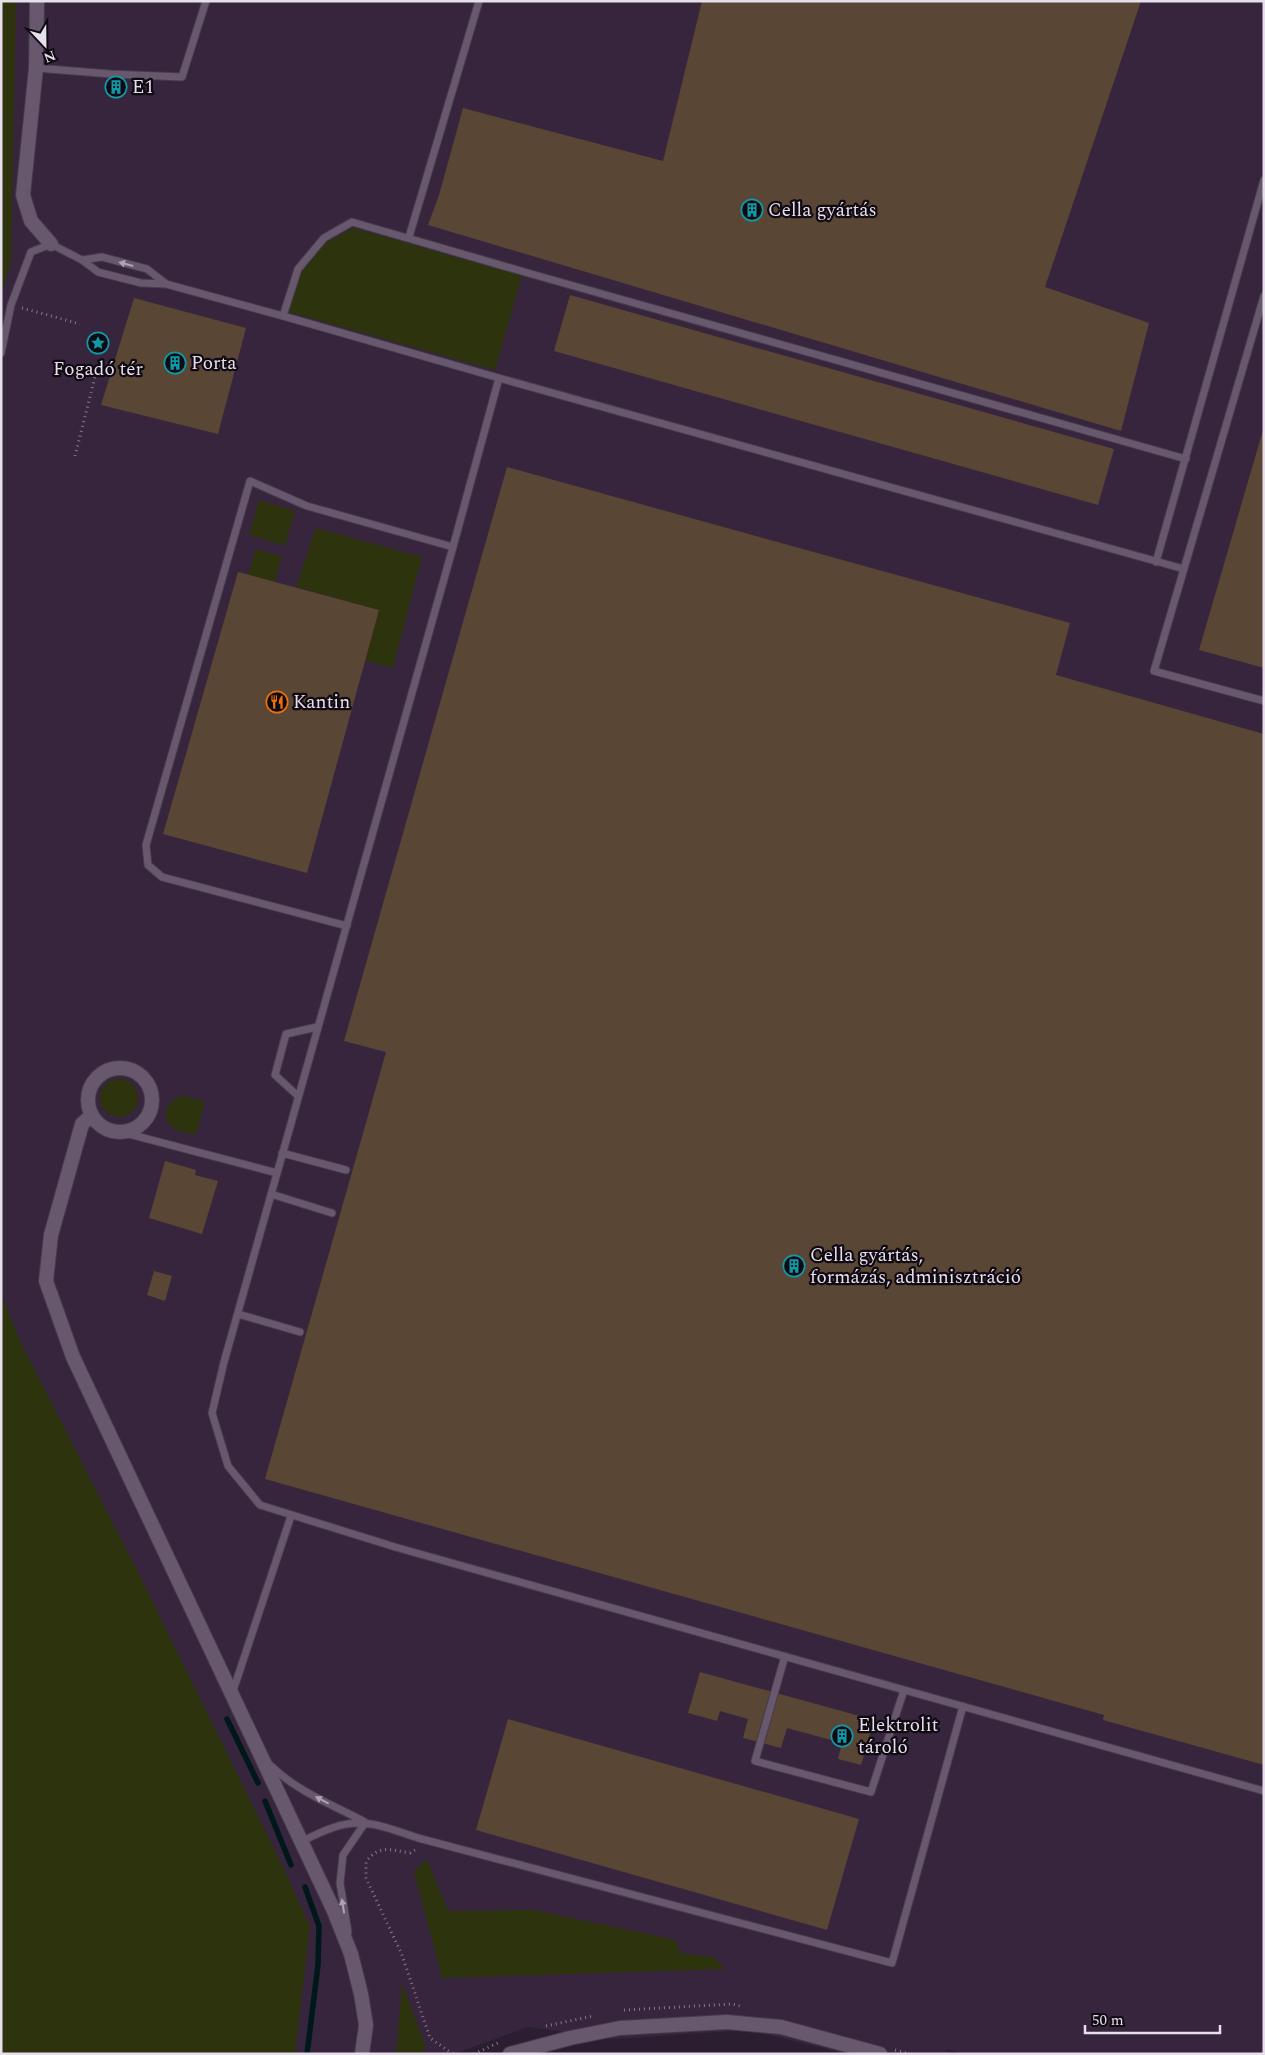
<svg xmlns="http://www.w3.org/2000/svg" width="1265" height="2055" viewBox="0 0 1265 2055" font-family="Spectral,serif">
	<rect width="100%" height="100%" fill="#2b1e30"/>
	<path fill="#36253d" d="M1 1H1264V2054H965L946 2049 945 2054H847L749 2030 614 2039 528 2027 454 2054H1Z"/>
	<path fill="#2d330c" d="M1 1H16L11 262 1 295Z
		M353 228 522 276 495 370 289 312 302 271 327 242Z
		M259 500 295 511 285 546 249 535Z
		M316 528 422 557 393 668 365 660 379 610 296 587Z
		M256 549 282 556 275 582 248 575Z
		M100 1098a19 19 0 1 1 38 0a19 19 0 1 1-38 0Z
		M183 1096 205 1101 196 1135C189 1133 179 1132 173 1128 158 1117 168 1098 183 1096Z
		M1 1293 21 1343 141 1578 281 1863 310 1926 295 2054H1Z
		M427 1859 448 1911 534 1910 676 1940 680 1953 713 1957 725 1969 442 1978 414 1871Z
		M402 1983 425 2045 424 2054H395L397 2046Z"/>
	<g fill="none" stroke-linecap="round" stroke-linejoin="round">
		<path stroke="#01181a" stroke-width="5.5" d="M227 1719 258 1783
			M265 1801 291 1865
			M305 1887 319 1926 318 1965 307 2054"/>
	</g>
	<path fill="#5a4634" d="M702 1H1141L1045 287 1149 323 1121 431 428 225 439 195 463 108 663 161Z
		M110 80 123 81 121 95 109 94Z
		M570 295 1114 449 1098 505 554 351Z
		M134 298 246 328 218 434 101 405Z
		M1263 430H1264V668L1199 650Z
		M507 467 1070 623 1056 675 1264 734V1765L1103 1720 1104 1715 265 1479 386 1052 344 1041Z
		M238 572 379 610 307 873 163 834Z
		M165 1161 196 1170 195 1175 218 1181 202 1234 149 1218Z
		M154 1271 172 1276 165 1301 147 1295Z
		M700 1672 874 1720 861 1765 838 1759 842 1743 787 1728 781 1748 743 1738 748 1719 720 1711 717 1721 688 1713Z
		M508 1719 859 1819 827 1930 476 1830Z"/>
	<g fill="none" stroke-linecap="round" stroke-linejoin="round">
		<g stroke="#463b4b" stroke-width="9">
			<path id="lane" d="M36 68 111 74 182 77 206 1
				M409 237 479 1
				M82 260 102 257 147 269 165 283
				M1264 296 1154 671 1264 701
				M283 316 298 269 324 238 352 222 528 273 1186 459
				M1 353 11 305 31 252 51 244 82 260 98 272 141 283 166 284 283 316 499 378 1184 569
				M499 378 453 547 224 1362 212 1413 228 1466 260 1505 395 1547 1264 1791
				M1156 562 1264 180
				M347 926 162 877 148 865 146 845 250 481 307 506 453 547
				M298 1096 275 1075 286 1034 317 1027
				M121 1132 277 1173
				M282 1153 346 1170
				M271 1194 332 1213
				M238 1314 300 1332
				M785 1656 755 1761 871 1792 904 1690
				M232 1694 291 1516
				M270 1765C296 1791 333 1805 365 1822
				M301 1842C352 1815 366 1820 418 1838L892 1963 963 1706
				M348 1932 340 1883 343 1855 365 1823"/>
		</g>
		<g stroke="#463b4b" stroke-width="16">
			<path id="street" d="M37 1 36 68 23 195 31 221 51 244
				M88 1100a32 32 0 1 1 64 0a32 32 0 1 1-64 0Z
				M92 1115 82 1124 51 1235 46 1281 73 1357 334 1911 351 1954 361 1994 366 2025 362 2054
				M510 2054 570 2038 620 2028 727 2022 781 2027 880 2054"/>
		</g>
		<path stroke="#847989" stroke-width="3" stroke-dasharray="1 4" stroke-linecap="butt" d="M22 308 80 324
			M75 456 97 369
			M415 1850 410 1853C391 1850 379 1844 366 1862V1878L402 1955 430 2038 453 2054
			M624 2010 732 2004 740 2006
			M546 2026 593 2016
			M895 2050 909 2054
			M474 2054 500 2042"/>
		<use href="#lane" stroke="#67586e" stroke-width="7"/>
		<use href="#street" stroke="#67586e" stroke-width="14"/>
	</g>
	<defs><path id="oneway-solid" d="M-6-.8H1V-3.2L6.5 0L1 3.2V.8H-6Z" transform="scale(1.25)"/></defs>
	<g fill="#aea2b3">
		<use href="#oneway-solid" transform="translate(126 264) rotate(-165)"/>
		<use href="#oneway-solid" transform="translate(322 1800) rotate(-152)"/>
		<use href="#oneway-solid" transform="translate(343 1906) rotate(-99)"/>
	</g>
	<defs>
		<g id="building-ring" transform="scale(1.125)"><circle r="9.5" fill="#100a13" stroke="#0f9aa8" stroke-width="1.5"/><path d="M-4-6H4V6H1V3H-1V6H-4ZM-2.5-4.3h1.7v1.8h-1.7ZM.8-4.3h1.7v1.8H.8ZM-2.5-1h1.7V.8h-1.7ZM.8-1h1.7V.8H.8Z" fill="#0f9aa8"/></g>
		<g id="sight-ring" transform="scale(1.125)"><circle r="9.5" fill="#100a13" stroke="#0f9aa8" stroke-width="1.5"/><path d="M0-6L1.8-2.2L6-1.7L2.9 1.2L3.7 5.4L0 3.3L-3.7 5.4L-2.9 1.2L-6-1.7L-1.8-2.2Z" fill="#0f9aa8"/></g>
		<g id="restaurant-ring" transform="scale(1.125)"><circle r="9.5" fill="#100a13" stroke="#e8710a" stroke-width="1.5"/><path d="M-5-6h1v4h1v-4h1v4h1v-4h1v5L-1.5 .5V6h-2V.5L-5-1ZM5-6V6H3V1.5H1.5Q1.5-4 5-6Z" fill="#e8710a"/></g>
	</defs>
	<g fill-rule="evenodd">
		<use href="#building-ring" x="116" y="87"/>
		<use href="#building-ring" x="752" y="210"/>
		<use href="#sight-ring" x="98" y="343"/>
		<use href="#building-ring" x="175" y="363"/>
		<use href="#restaurant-ring" x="277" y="702"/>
		<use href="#building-ring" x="794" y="1266"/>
		<use href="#building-ring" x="842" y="1736"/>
	</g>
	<g text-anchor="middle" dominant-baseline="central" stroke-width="4.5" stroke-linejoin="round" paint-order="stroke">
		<g font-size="19" fill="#e8dfec" stroke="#100a13" text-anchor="start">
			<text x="132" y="87">E1</text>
			<text x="768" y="210">Cella gyártás</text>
			<text x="191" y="363">Porta</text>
			<text x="98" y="369" text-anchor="middle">Fogadó tér</text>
			<text x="293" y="702">Kantin</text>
			<text x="810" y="1255">Cella gyártás,<tspan x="810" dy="22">formázás, adminisztráció</tspan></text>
			<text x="858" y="1725">Elektrolit<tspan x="858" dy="22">tároló</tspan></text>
		</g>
	</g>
	<rect width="1265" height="2055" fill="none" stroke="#e8dfec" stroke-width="5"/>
	<g transform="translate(45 45) rotate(158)" stroke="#100a13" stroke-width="4" paint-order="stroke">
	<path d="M0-4L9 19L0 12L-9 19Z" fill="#e8dfec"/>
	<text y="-8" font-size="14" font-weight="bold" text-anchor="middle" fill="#e8dfec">N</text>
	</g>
	<path d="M1085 2025v8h135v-8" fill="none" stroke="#e8dfec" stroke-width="2.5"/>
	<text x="1092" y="2025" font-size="15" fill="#e8dfec" stroke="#100a13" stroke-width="4" paint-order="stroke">50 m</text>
</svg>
